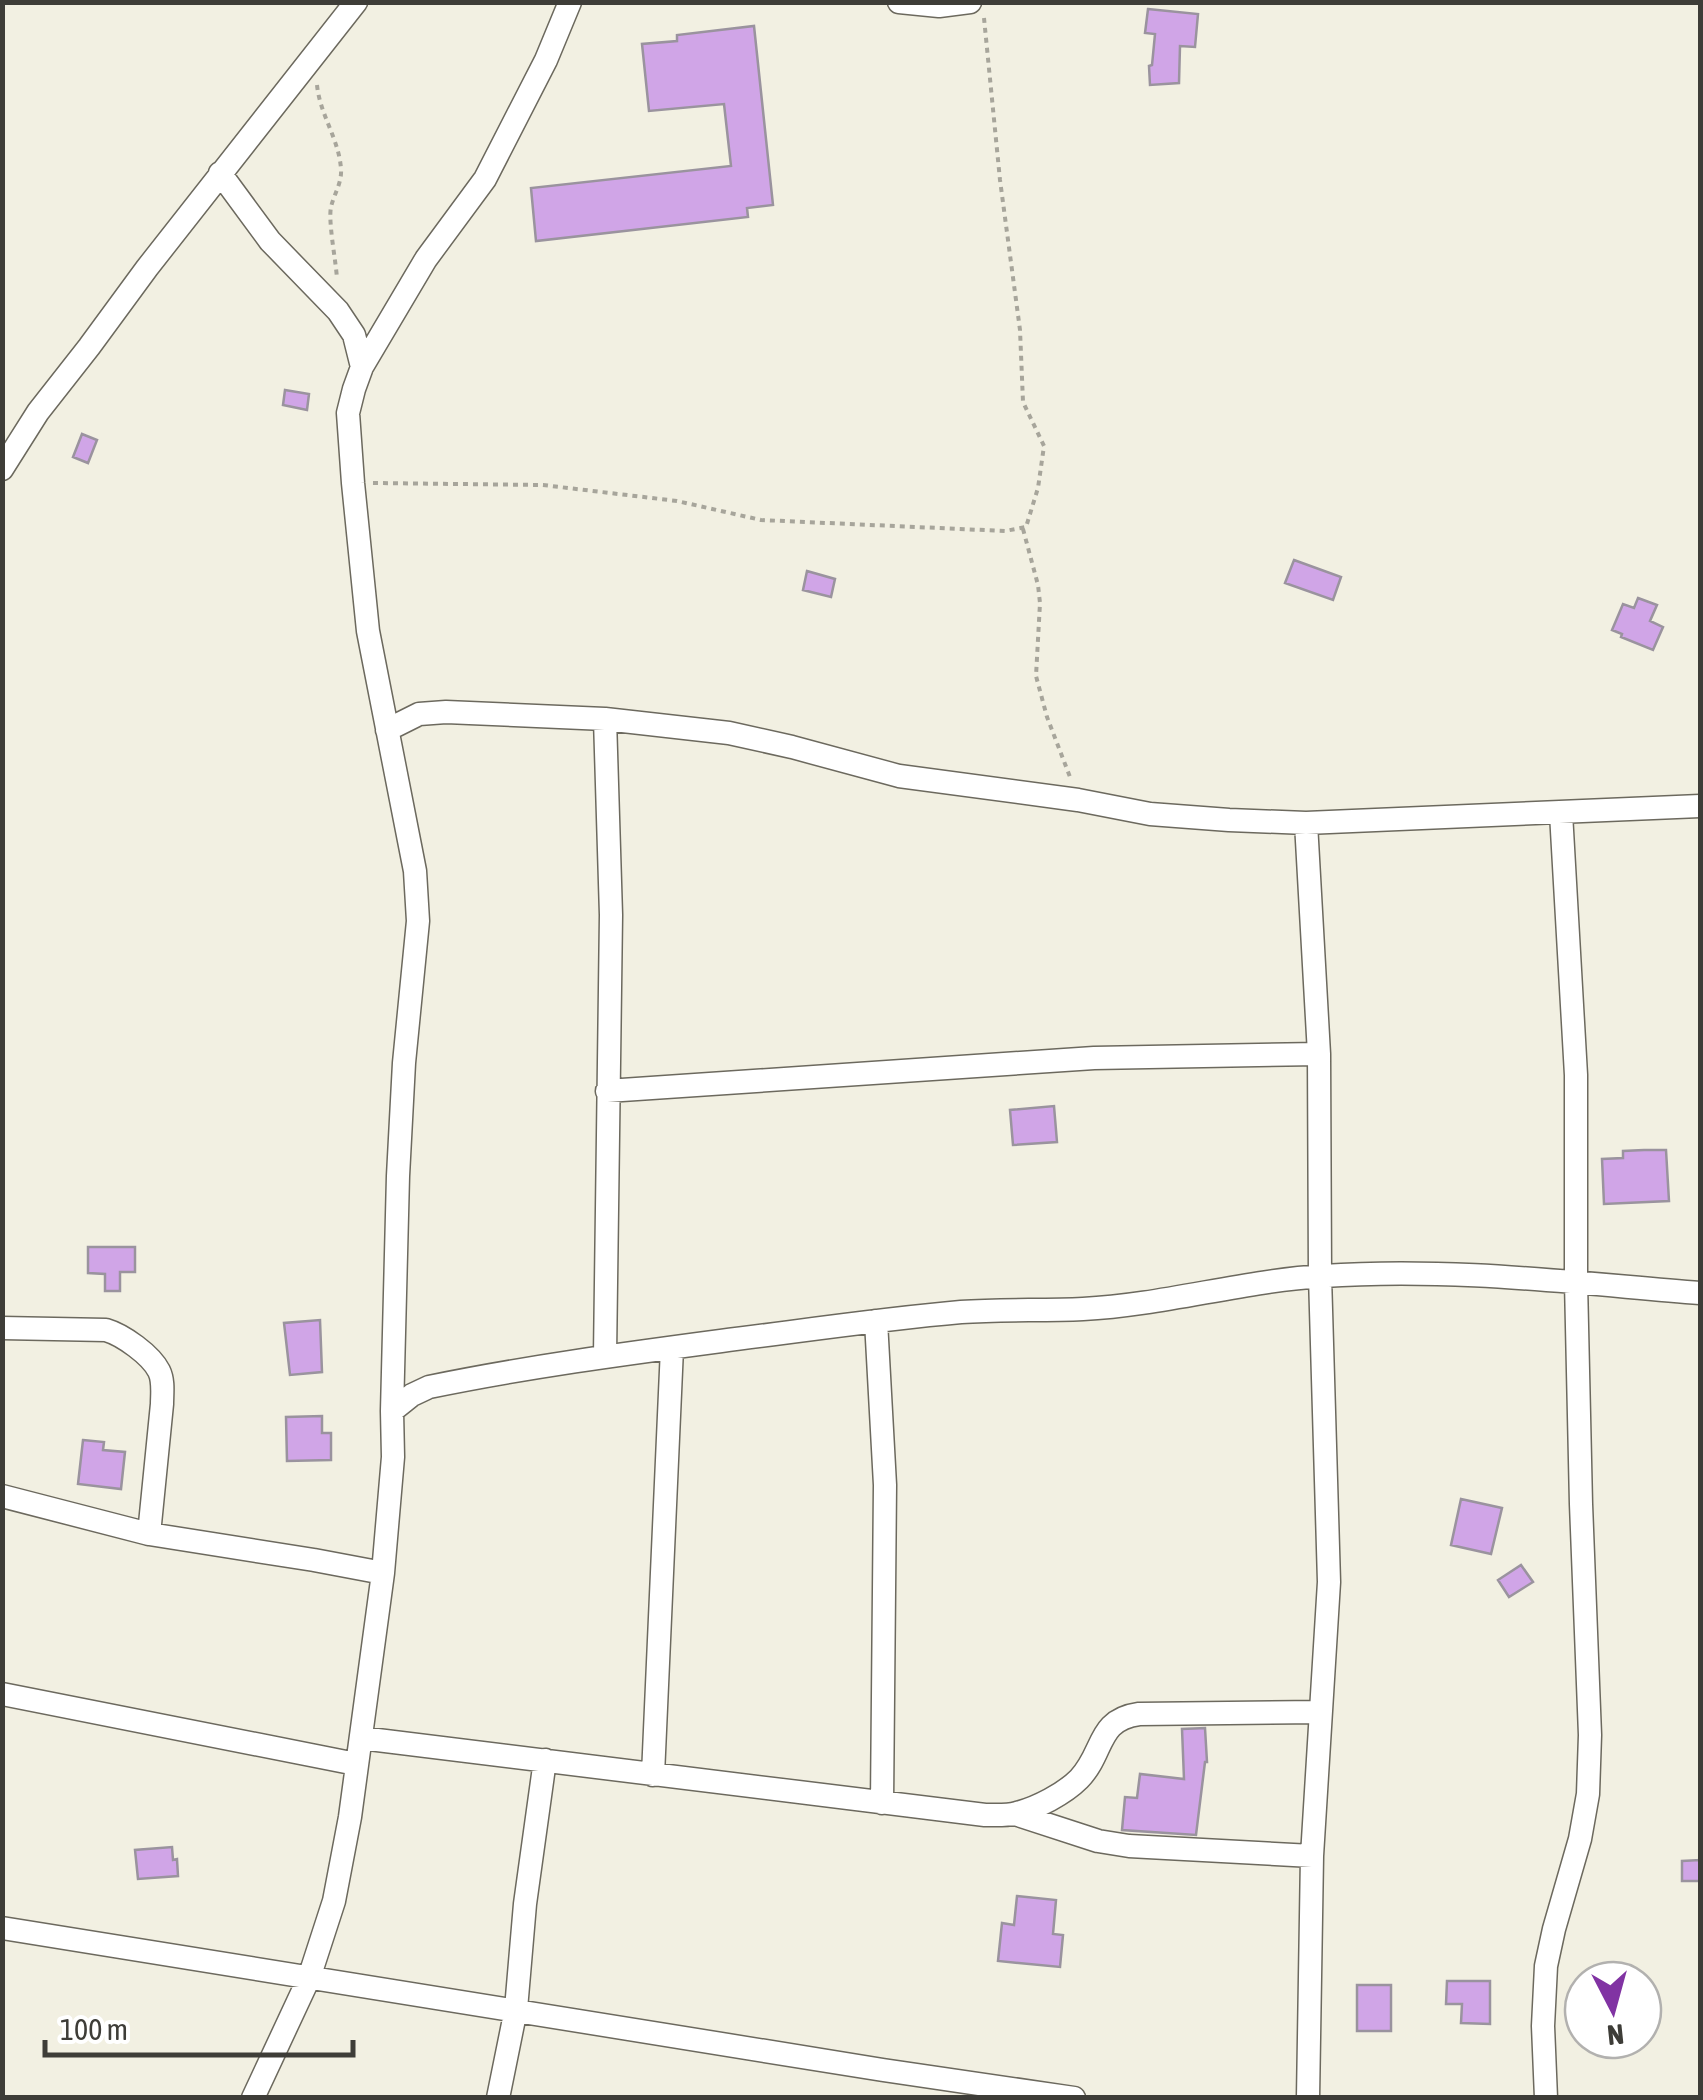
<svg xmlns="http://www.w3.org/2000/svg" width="1703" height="2100" viewBox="0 0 1703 2100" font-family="'Asap Condensed',sans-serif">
	<rect width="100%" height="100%" fill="#f2f0e2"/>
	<path fill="#d0a5e7" stroke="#9a939e" stroke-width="2.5" d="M1148 9 1198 14 1195 47 1180 46 1179 83 1150 85 1149 66 1152 65 1155 34 1145 33Z
		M754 26 773 205 747 208 748 217 536 241 531 188 731 166 724 104 649 111 642 44 677 41V35Z
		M285 390 309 394 307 410 283 405Z
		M82 434 97 440 88 463 73 457Z
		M1294 560 1341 577 1333 600 1285 583Z
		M807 571 835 579 831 597 803 590Z
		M1638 598 1657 605 1650 621 1663 627 1653 650 1621 637 1622 634 1612 630 1623 604 1634 608Z
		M1054 1106 1057 1142 1013 1145 1010 1110Z
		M1644 1150H1666L1669 1201 1604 1204 1602 1159 1623 1158V1151Z
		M88 1247H135V1272H120V1291H105V1274L88 1273Z
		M320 1320 322 1372 290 1375 284 1323Z
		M322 1416V1433H331V1460L287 1461 286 1417Z
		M83 1440 104 1442 103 1450 125 1452 121 1489 78 1484Z
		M1461 1499 1502 1508 1491 1554 1451 1545Z
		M1521 1565 1533 1582 1509 1597 1498 1580Z
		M1205 1728 1207 1762H1205L1196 1835 1122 1830 1125 1797 1137 1798 1140 1774 1184 1779 1182 1729Z
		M172 1847 173 1860 177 1859 178 1876 138 1879 135 1850Z
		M1700 1860V1881H1682V1861Z
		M1017 1896 1056 1900 1053 1934 1063 1935 1060 1967 998 1961 1002 1923 1014 1925Z
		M1447 1981H1490V2024L1461 2023 1462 2004H1446Z
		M1357 1985H1391V2031H1357Z"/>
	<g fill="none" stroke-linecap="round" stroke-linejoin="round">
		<g stroke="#6c695e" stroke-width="25">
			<path id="minor" d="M899 2 939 6 970 2
				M220 173 270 241 338 311 354 335 362 367
				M2 469 38 412 89 347 147 268 356 2
				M387 730 419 714 446 712 605 719 729 733 792 747 899 776 1078 800 1150 814 1229 820 1306 823 1700 806
				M1306 823 1319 1054 1320 1276 1329 1582 1312 1856 1308 2098
				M607 1091 1094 1058 1319 1054
				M876 1321 885 1485 882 1803
				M2 1328 106 1330C123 1335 151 1355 159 1371 164 1381 162 1394 162 1404L149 1534
				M605 1356 611 915 605 719
				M392 1411 412 1395 429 1387C526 1367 623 1354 721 1341 801 1331 881 1319 961 1312 1002 1309 1042 1311 1083 1309 1163 1305 1242 1281 1323 1276 1449 1267 1574 1283 1700 1293
				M2 1496 149 1534 314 1560 383 1573
				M2 1694 356 1764
				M361 1738 985 1815C995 1815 1007 1816 1017 1813 1037 1808 1064 1794 1079 1779 1105 1752 1096 1720 1139 1714L1320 1712
				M653 1775 672 1348
				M1015 1814 1098 1841 1129 1846 1312 1856
				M2 1928 883 2070 1074 2098
				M253 2098 309 1978 334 1901 350 1817 383 1573 393 1457 392 1411 398 1176 404 1063 418 921 415 871 368 631 353 483 348 413 354 389 362 367 426 259 485 179 546 60 570 2
				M498 2098 516 2009 525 1904 545 1760
				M1546 2098 1543 2026 1546 1966 1554 1929 1580 1839 1588 1794 1590 1735 1581 1504 1576 1282V1075L1561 813"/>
		</g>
		<path stroke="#a7a59b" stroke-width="4" stroke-dasharray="5 5" stroke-linecap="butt" d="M317 85C320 115 339 139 341 169 342 183 334 194 331 207 328 222 336 261 337 279
			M373 483 543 485 677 501 761 520 1005 531 1026 527 1038 488 1044 446 1023 402 1020 330 1000 180 984 18
			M1023 529 1038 585 1040 603 1036 676 1047 717 1070 777"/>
		<use href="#minor" stroke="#fff" stroke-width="22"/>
	</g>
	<rect width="1703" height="2100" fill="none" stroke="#3e3d38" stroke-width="10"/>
	<g transform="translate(1613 2010) rotate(174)"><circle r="48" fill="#ffffff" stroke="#b2b1af" stroke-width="2.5"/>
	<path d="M0-8L18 38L0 25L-18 38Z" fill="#8133a3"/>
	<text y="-15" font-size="28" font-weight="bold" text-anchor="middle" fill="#3e3d38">N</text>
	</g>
	<path d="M45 2040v15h308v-15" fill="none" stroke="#3e3d38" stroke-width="5"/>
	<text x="60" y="2040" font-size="30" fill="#3e3d38" stroke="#ffffff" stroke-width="8" paint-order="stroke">100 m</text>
</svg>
